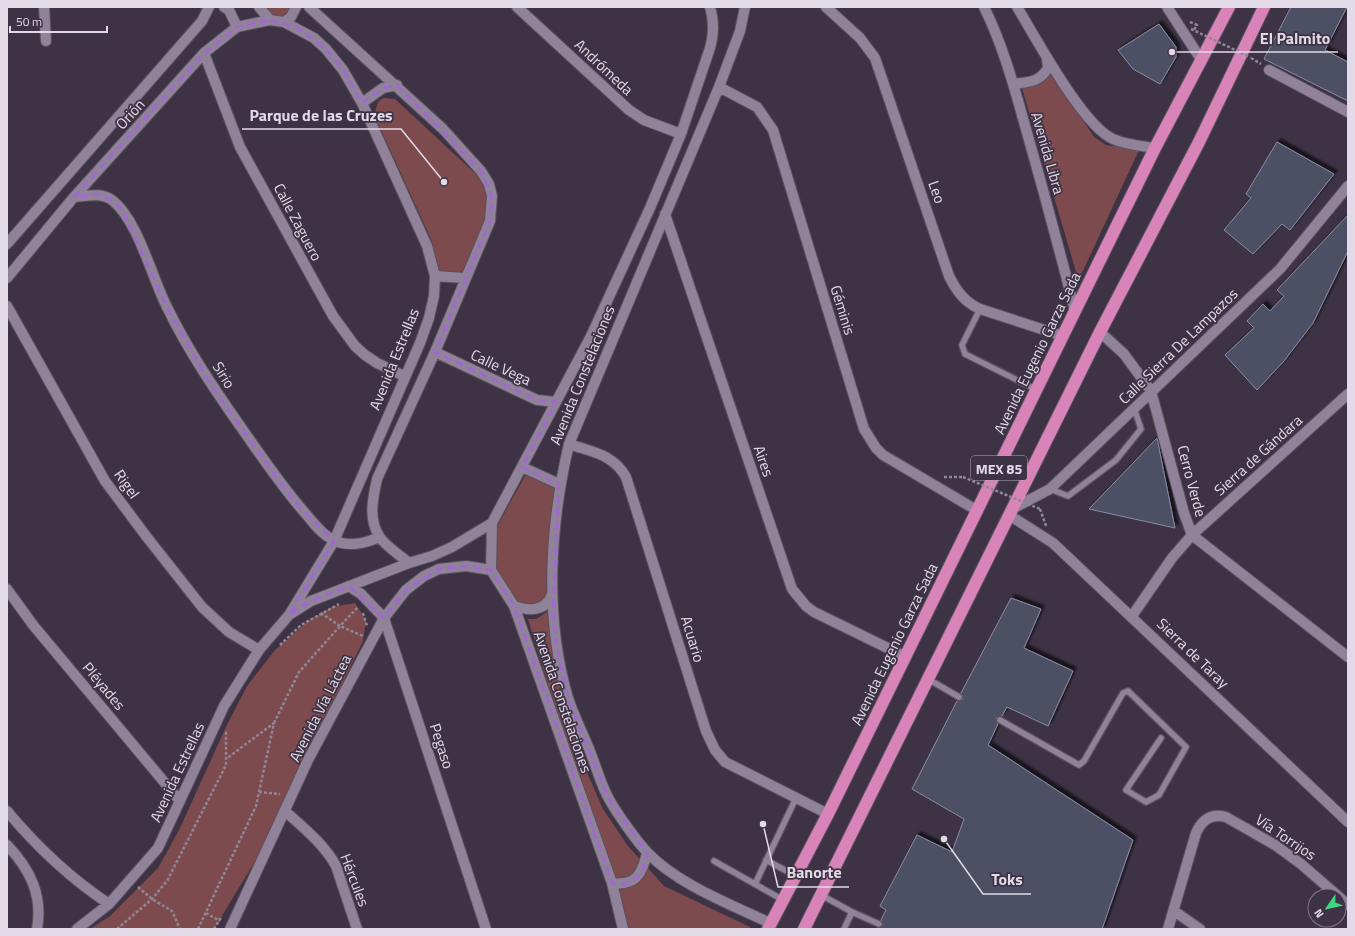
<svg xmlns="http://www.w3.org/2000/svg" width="1355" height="936" viewBox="0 0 1355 936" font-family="'Titillium Web',sans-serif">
	<defs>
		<filter id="shadow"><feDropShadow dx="3.5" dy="-3.5" stdDeviation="1" flood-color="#0009"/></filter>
	</defs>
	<rect width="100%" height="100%" fill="#3e3345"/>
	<path fill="#7d4a4e" d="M261 7H290V11L281 18H274Z
		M1050 70 1094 137 1106 145 1139 150 1082 273 1077 275 1022 88 1042 83Z
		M383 98 395 99 479 177C484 184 489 190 489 199 489 218 470 253 463 271L458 273H441C433 263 433 252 431 239L374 115 378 102Z
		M526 474 553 486 555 489 548 595 544 602 528 608 511 599 494 565 495 530Z
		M355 603 366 620 363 641 257 858 214 929H90L110 916 158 868 179 830 226 727 247 686 275 650 308 621 332 607Z
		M550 610 570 719 582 761 603 809 628 846 664 886 750 927V929H623L528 619H536Z"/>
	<path fill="#4d4f65" stroke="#898ca4" filter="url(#shadow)" d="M1291 7H1347L1325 50 1348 62V101L1264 59Z
		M1159 24 1176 47V57L1160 84 1133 69 1118 50Z
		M1277 142 1334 174 1290 230 1282 224 1253 254 1224 230 1251 198 1246 194Z
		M1348 215V251L1313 323 1284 361 1257 390 1225 355 1254 328 1247 321 1263 304 1270 311 1284 296 1277 290Z
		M1157 438 1175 528 1089 509Z
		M1011 598 1041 609 1024 648 1073 671 1048 726 1007 707 1002 716 996 718 998 724 988 745 1133 840 1102 929H876L883 925 881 920 886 910 880 906 917 835 952 852 964 819 912 789 957 701 963 699 961 693Z"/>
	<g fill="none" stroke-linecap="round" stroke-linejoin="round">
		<g stroke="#5a5060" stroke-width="8">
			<path id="lane" d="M980 309 962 345 965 354 1037 390
				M1050 489 1068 496 1116 460 1141 429 1134 408
				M928 679 959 697
				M1000 720 1079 765 1084 761 1123 693 1128 691 1186 747 1159 795 1146 802 1126 790 1161 738
				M766 860 796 876
				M714 861 783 900
				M755 884 796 798
				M821 895 852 912 879 924
				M844 929 852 912"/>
		</g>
		<g stroke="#5a5060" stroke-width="12">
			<path id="street" d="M44 7 46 41
				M224 7 229 10 237 27
				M259 7 270 20
				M309 7 443 129 481 171 489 184 492 196 490 221 435 352 377 479C373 498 368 518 379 536 385 546 400 555 409 563
				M517 7 629 110 644 120 681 134
				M745 7 740 31 719 87 569 444C550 525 544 617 568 698 574 717 584 735 591 754 597 769 601 785 609 799 616 812 637 842 648 853 677 884 732 905 770 923
				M826 7 860 38 875 58 949 276C956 290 964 302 980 309L1063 336
				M984 7C1002 43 1013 83 1024 122 1042 185 1059 248 1075 311
				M1017 7C1036 38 1083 126 1113 139 1126 145 1142 146 1155 148
				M1167 7 1202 61
				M284 22 291 17 296 7
				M204 53 240 147 333 316 355 346 365 355 377 363 404 376
				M1269 70 1348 112
				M1013 84C1028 82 1039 83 1048 68L1047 59
				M719 87 757 107 773 130 864 429 876 448 883 455 978 511
				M362 103 383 88 397 85
				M74 197C87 196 101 192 112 200 138 220 152 278 167 307 188 351 217 393 245 433 264 460 283 488 305 513 313 522 321 534 333 540 347 547 365 544 379 537
				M665 214 792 589 806 606 814 612 906 657
				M7 244 202 21 209 7
				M435 276 465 278
				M7 278 74 197 204 53 237 27 270 20 284 22 314 38 326 49 343 70 362 103 427 246 435 276 434 296 429 318 420 343 334 541 289 615
				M7 306 105 481 146 536 202 607 229 632 259 650
				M1100 332 1124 354 1151 391 1184 513 1192 535 1348 657
				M435 352 537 400 556 402
				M569 444C592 452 613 454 626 477L706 731 715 750 725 762 828 814
				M522 467 559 484
				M1012 509 1050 489 1280 269 1348 186
				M1009 515 1053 543 1348 822
				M349 586 361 594 384 618 486 929
				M7 589 33 625 180 801
				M514 606C529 611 546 612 552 594
				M1132 616 1172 558 1192 535 1348 394
				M7 811C37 847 70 878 109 904
				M285 811C304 828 324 844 336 866L357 929
				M7 845C30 869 43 895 37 929
				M612 883C636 886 642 874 647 853
				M1339 897 1348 905
				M1174 911 1200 929
				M77 929 109 904 158 848 224 706 259 650 289 615 311 601 409 563 432 556 452 547 492 523
				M230 929 308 760 384 618 406 590 424 576 439 569 466 566 491 570
				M623 929 612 883 514 606 491 570 492 523 591 336 650 208 681 134 710 48C714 33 714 22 710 7
				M1168 929 1196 833C1202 820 1211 813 1226 817L1275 845 1301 864 1338 896"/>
		</g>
		<g stroke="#5a5060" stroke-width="14">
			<path id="highway" d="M768 929 828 814 1155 148 1229 7
				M804 929 1100 332 1199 142 1264 7"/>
		</g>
		<path stroke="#908796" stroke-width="2.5" stroke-dasharray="3 2" stroke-linecap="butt" d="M1190 22 1197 25 1194 30
			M1251 58 1261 64
			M944 477H963
			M1040 509 1046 526
			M321 613 340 626 358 607
			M363 613 367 626
			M280 645 301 625 339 604
			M274 723 299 672 340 626 363 636
			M259 792 280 794
			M138 887 152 899 172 911 180 929
			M206 913 220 921
			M117 929 152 899 167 881 226 765V731
			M198 929 256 806 274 723 226 759
			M214 929 222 916"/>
		<use href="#lane" stroke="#908399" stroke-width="5.5"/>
		<use href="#street" stroke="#908399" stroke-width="10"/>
		<use href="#highway" stroke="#d984b8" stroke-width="12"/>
		<path stroke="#908796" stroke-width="2.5" stroke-dasharray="3 2" stroke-linecap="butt" d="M1191 29 1250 57
			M963 477 1040 509"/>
	</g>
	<path fill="none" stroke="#9f69cd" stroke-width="3" stroke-dasharray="8 5" stroke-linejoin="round" d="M270 20 296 27 326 49 343 70 362 103 383 88 397 85 481 171 492 196 490 221 435 352 537 400 556 402 522 467 559 484 553 615 557 647 568 698 609 799 647 853 643 868 637 878 625 884 612 883 514 606 491 570 466 566 439 569 406 590 384 618 349 586 311 601 289 615 334 541 292 499 212 387 167 307 122 209 111 200 98 194 74 197 204 53 237 27Z"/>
	<g text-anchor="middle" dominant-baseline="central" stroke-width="3.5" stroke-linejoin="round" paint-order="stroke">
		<rect fill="#3e3345" stroke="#b1a9b6" stroke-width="1" x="971" y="456" width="56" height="24" rx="3"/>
		<g font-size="14" font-weight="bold" fill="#e2dbe7">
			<text x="999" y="468">MEX 85</text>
		</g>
		<g font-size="15" fill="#e2dbe7" stroke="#3e3345">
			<text transform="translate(604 67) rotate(43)">Andrómeda</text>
			<text transform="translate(130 114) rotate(-48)">Orión</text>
			<text transform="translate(1048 153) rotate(74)">Avenida Libra</text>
			<text transform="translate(937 192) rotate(71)">Leo</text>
			<text transform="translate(298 222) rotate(62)">Calle Zaguero</text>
			<text transform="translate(843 310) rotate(73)">Géminis</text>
			<text transform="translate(1178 346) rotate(-44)">Calle Sierra De Lampazos</text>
			<text transform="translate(1037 353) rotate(-64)">Avenida Eugenio Garza Sada</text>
			<text transform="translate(394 359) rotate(-68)">Avenida Estrellas</text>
			<text transform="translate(501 367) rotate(25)">Calle Vega</text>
			<text transform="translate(224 375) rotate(58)">Sirio</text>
			<text transform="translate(582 375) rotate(-68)">Avenida Constelaciones</text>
			<text transform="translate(1258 455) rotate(-42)">Sierra de Gándara</text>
			<text transform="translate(764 461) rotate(71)">Aires</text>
			<text transform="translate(1192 481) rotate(75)">Cerro Verde</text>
			<text transform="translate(127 484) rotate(55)">Rigel</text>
			<text transform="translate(693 639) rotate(73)">Acuario</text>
			<text transform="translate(894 644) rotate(-64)">Avenida Eugenio Garza Sada</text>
			<text transform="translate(1193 653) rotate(44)">Sierra de Taray</text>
			<text transform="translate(104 686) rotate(50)">Pléyades</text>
			<text transform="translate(563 702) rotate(71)">Avenida Constelaciones</text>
			<text transform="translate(320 708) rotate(-63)">Avenida Vía Láctea</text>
			<text transform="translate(442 746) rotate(72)">Pegaso</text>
			<text transform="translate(177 772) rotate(-65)">Avenida Estrellas</text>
			<text transform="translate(1286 837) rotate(34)">Vía Torrijos</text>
			<text transform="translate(355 880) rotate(69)">Hércules</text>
		</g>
	</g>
	<path fill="none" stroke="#e2dbe7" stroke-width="1.5" d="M1172 52L1252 52H1338M444 182L401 129H242M763 824L778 887H849M944 839L983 894H1031"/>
	<g fill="#e2dbe7" stroke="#3e3345" stroke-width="1.5">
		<circle cx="1172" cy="52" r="4"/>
		<circle cx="444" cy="182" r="4"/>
		<circle cx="763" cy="824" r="4"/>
		<circle cx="944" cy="839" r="4"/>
	</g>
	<g font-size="16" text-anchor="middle" font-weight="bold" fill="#e2dbe7" stroke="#3e3345" stroke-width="3.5" stroke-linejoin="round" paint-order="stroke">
		<text x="1295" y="44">El Palmito</text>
		<text x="321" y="121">Parque de las Cruzes</text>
		<text x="814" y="878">Banorte</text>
		<text x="1007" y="885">Toks</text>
	</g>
	<rect width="1355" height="936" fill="none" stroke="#e2dbe7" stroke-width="16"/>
	<g transform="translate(1327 908) rotate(236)"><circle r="19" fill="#3e3345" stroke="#807686"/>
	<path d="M0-3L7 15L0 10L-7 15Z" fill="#3dd77e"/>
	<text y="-6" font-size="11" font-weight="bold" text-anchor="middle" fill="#e2dbe7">N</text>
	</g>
	<path d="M10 26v6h97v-6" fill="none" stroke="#e2dbe7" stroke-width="2"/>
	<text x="16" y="26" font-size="12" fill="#e2dbe7" stroke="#3e3345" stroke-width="3" paint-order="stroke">50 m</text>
</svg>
